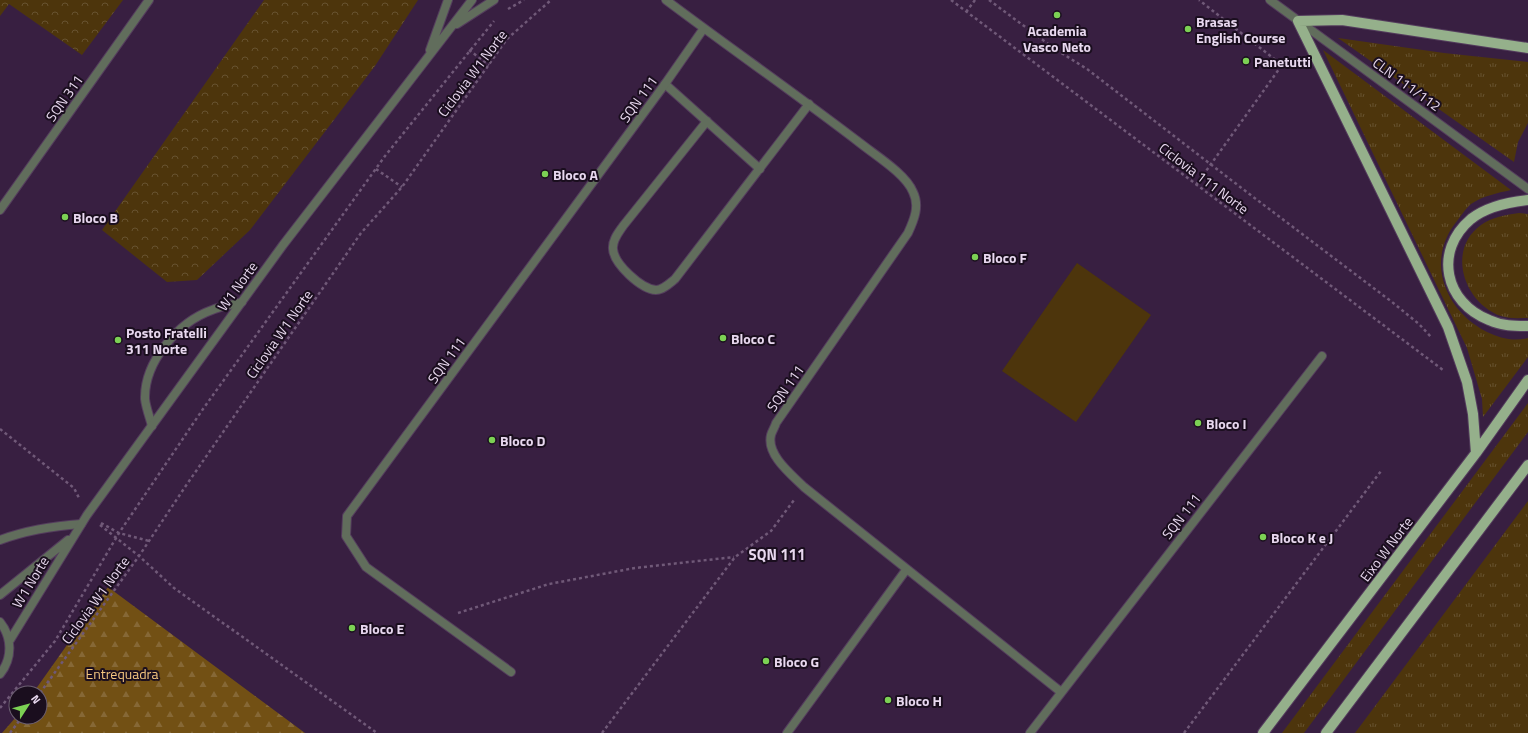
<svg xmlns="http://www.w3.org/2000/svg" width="1528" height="733" viewBox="0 0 1528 733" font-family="'Titillium Web',sans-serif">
	<defs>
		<pattern id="grass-tufts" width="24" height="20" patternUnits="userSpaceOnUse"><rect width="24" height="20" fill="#4d350c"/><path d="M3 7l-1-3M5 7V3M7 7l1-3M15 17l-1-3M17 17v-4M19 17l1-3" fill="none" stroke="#675230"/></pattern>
		<pattern id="forest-firs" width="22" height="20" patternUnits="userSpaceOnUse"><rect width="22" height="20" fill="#725014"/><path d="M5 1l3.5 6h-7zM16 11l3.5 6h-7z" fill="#866836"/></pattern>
		<pattern id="park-crowns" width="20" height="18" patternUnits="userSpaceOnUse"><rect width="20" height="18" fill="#4d350c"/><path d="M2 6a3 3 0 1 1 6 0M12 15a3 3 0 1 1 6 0" fill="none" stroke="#675230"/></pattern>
	</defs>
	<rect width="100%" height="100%" fill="#381f41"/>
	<path fill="url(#grass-tufts)" d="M1338 38 1444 53 1528 62V123L1518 142 1514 162Z
		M1323 50 1511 190C1497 193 1483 196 1471 204 1466 208 1461 216 1457 221 1425 260 1444 310 1487 332 1500 338 1513 342 1528 338V357L1483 417 1482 399 1467 348Z
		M1519 213 1528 214V318C1519 318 1510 319 1501 316 1464 303 1446 250 1481 225 1492 217 1506 215 1519 213Z
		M1528 403V432L1304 733H1282Z
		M1528 501V733H1355Z"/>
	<path fill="url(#forest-firs)" d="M108 587 305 733H2L16 717H40V693H33Z"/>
	<path fill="url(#park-crowns)" d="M0 0H123L82 55 9 4 0 16Z
		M264 0H418L375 66 250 230 197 280 167 282 102 230Z"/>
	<path fill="#4d350c" d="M1077 263 1151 315 1076 422 1002 371Z"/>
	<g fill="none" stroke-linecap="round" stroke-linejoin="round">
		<g stroke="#543d5d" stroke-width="10">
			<path id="service" d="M665 84 760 169
				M707 121 623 226C619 232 612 240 613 249 614 264 641 289 656 290 663 290 670 283 675 279L809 104
				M152 426C150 418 146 408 145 399 144 362 178 322 212 310 221 306 232 305 242 302
				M0 540C27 530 52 526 81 524"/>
		</g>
		<g stroke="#543d5d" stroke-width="10">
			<path id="minor" d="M666 0C730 48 796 94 860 143 875 155 906 174 913 192 920 206 914 220 908 233L776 423C775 427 772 431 771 435 766 455 792 475 804 487L1061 692
				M0 210 149 0
				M511 672 366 567 346 536 347 516 665 84 704 28
				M787 733 906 570
				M1030 733 1322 356"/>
		</g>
		<g stroke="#543d5d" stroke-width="10">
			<path id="tertiary" d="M1270 0 1528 189
				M457 24 494 0
				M430 50 448 0
				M0 595 68 540
				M0 622C12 637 13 658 0 674
				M10 640 87 515 283 245 472 0"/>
		</g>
		<g stroke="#543d5d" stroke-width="12">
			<path id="primary" d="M1528 200C1509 202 1486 207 1471 219 1433 251 1445 303 1489 320 1502 326 1514 326 1528 326
				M1476 453 1473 414 1467 382 1448 327 1298 21 1342 20 1528 48
				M1263 733 1476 453 1528 380
				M1326 733 1528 465"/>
		</g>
		<path stroke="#705978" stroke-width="2.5" stroke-dasharray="3 3" stroke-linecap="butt" d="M951 0 1443 370
			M989 0 1055 49 1087 69 1248 193 1392 302 1419 324 1432 338
			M508 9 524 0
			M966 12 975 0
			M469 50 489 65
			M376 169 402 187
			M1196 185 1282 65 1199 0
			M0 429 74 488 79 498
			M101 523 119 533 149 541
			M100 525 139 556 174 588 377 733
			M458 613 549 584 635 568 734 557
			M40 693 139 556 185 487 361 233 402 187 507 39 551 0
			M0 708 55 641 119 533 203 409 385 156 494 21
			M10 733 22 717
			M602 733 735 557 771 531 794 500
			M1184 733 1381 471"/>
		<use href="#service" stroke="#616d5c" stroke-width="8"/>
		<use href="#minor" stroke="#616d5c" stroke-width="8"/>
		<use href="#tertiary" stroke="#616d5c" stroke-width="8"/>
		<use href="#primary" stroke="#95b08b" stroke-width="10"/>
	</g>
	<g fill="#7cd154" stroke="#1a0e1e" stroke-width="1.5">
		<circle cx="1057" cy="15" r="4"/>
		<circle cx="1188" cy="29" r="4"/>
		<circle cx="1246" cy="61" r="4"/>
		<circle cx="545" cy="174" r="4"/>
		<circle cx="65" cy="217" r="4"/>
		<circle cx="975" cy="257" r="4"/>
		<circle cx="723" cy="338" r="4"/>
		<circle cx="118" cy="340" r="4"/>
		<circle cx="1198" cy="423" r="4"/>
		<circle cx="492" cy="440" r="4"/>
		<circle cx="1263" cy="537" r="4"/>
		<circle cx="352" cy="628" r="4"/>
		<circle cx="766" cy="661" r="4"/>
		<circle cx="888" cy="700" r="4"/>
	</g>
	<g text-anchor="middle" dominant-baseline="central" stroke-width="4" stroke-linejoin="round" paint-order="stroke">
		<g font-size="14" font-weight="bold" fill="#e8d8ef" stroke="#1a0e1e" text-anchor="start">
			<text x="1196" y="21">Brasas<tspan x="1196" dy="16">English Course</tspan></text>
			<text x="1057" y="30" text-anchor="middle">Academia<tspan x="1057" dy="16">Vasco Neto</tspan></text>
			<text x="1254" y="61">Panetutti</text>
			<text x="553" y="174">Bloco A</text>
			<text x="73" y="217">Bloco B</text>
			<text x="983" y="257">Bloco F</text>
			<text x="126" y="332">Posto Fratelli<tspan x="126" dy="16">311 Norte</tspan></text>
			<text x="731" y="338">Bloco C</text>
			<text x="1206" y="423">Bloco I</text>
			<text x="500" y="440">Bloco D</text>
			<text x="1271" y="537">Bloco K e J</text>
			<text x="360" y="628">Bloco E</text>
			<text x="774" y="661">Bloco G</text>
			<text x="896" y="700">Bloco H</text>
		</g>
		<g font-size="14" fill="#e8d8ef" stroke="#1a0e1e">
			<text transform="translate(472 73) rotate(-53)">Ciclovia W1 Norte</text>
			<text transform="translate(1407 84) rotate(36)">CLN 111/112</text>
			<text transform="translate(64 98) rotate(-55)">SQN 311</text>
			<text transform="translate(638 99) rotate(-54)">SQN 111</text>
			<text transform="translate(1204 178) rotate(37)">Ciclovia 111 Norte</text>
			<text transform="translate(237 286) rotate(-54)">W1 Norte</text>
			<text transform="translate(279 334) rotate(-55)">Ciclovia W1 Norte</text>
			<text transform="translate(446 360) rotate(-54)">SQN 111</text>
			<text transform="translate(785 388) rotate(-55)">SQN 111</text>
			<text transform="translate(1181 516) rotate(-52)">SQN 111</text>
			<text transform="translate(1386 549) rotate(-53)">Eixo W Norte</text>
			<text transform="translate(30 582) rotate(-59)">W1 Norte</text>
			<text transform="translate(95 600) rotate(-54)">Ciclovia W1 Norte</text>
		</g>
		<g font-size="14" fill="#f5c67f" stroke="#1a0e1e">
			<text x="122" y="673">Entrequadra</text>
		</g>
		<g font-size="15" font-weight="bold" fill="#e8d8ef" stroke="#1a0e1e">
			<text x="777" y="554">SQN 111</text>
		</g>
	</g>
	<g transform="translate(28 705) rotate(54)"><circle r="19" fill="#1a0e1e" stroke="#6c5f72"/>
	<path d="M0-3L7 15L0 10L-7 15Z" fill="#7cd154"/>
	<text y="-6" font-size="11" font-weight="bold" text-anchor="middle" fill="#e8d8ef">N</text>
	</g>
</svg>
